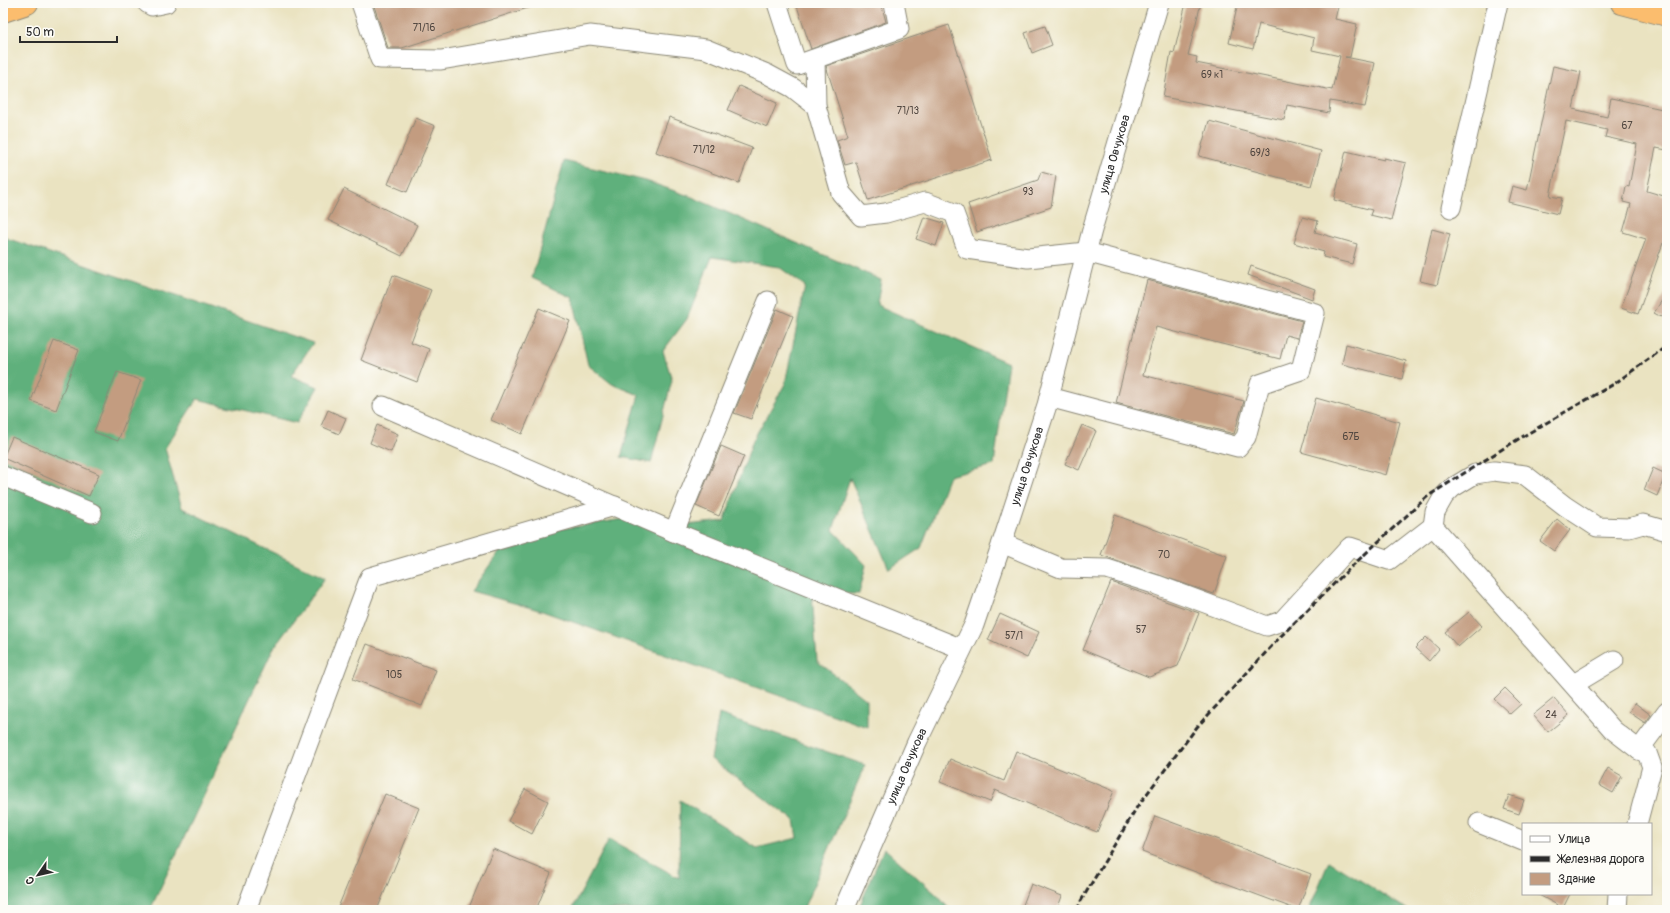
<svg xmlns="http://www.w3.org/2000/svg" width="1670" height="913" viewBox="0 0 1670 913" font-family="Pangolin,sans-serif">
	<rect width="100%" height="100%" fill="#fdfcf7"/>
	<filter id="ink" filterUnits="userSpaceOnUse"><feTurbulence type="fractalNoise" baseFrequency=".025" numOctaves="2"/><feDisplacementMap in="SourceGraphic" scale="8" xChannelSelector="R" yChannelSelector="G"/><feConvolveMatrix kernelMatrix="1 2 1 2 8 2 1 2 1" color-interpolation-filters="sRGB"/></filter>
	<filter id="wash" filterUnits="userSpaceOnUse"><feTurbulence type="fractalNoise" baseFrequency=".012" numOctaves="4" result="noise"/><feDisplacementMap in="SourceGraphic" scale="16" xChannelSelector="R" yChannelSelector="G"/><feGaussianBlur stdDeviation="0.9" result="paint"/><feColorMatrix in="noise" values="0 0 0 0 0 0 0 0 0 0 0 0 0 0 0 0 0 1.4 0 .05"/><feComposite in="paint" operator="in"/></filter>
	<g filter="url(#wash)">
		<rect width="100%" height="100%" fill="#eae3c1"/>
		<path fill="#5eb07c" stroke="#446e54" d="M564 161 646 181 692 197 881 280 877 305 1008 363 994 465 949 476 921 548 889 569 850 478 833 530 866 565 859 594 812 593 817 661 867 700V727L542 611 471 591 510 537 623 519 676 526 724 521 753 440 785 384 805 286 779 267 712 257 687 319 663 351 672 380 651 463 621 457 639 395 612 384 588 365 573 298 532 278Z
			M3 237 313 343 291 376 318 387 297 423 197 399 165 448 182 508 325 578 273 649 150 910H3Z
			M719 714 865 765 803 910H572L609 839 679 878 680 800 757 848 797 838 794 820 711 759Z
			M884 848 938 896 950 910H858Z
			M1329 861 1408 910H1309Z"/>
		<g id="blocks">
			<path fill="#c39c80" d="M373 3H536L537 5 402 48H388Z
				M796 3H881L886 22 811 49Z
				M1186 3H1201L1188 55 1197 57 1196 63 1332 90 1340 56 1312 50 1314 38 1259 24 1253 49 1229 43 1238 3H1339L1335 19 1357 24 1350 57H1345L1375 63 1365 107 1330 101 1329 113 1287 105 1284 120 1163 97 1171 52 1174 53Z
				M949 25 992 160 868 200 856 162 845 165 837 140 848 136 826 66Z
				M1045 26 1052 45 1032 53 1025 33Z
				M1553 66 1581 72 1573 109 1607 117 1611 98 1667 110V150L1656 148 1647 191 1667 197V244L1663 243 1638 314 1621 308 1646 239 1623 232 1631 204 1623 202 1626 186 1629 187 1637 144 1605 137 1607 130 1566 121 1550 196 1562 198 1558 214 1508 202 1512 186 1527 190Z
				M739 86 777 103 767 127 728 110Z
				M669 117 752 148 739 183 656 152Z
				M416 118 435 126 407 192 388 184Z
				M1209 121 1321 151 1311 186 1199 156Z
				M1346 151 1384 160V158L1406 163 1391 220 1370 215 1372 210 1334 200Z
				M1041 172 1056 176 1051 207 977 232 968 204 1038 180Z
				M344 189 417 225 402 256 328 220Z
				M924 217 944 223 936 246 916 239Z
				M1302 217 1318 221 1315 232 1357 244 1352 264 1323 257 1324 252 1294 243Z
				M1432 229 1450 234 1437 285 1420 281Z
				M1251 266 1315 289 1312 299 1248 275Z
				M393 275 431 290 411 342 429 349 417 382 361 360Z
				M1147 280 1302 321 1297 338 1286 335 1280 359 1156 327 1143 375 1244 401 1234 434 1116 403Z
				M1667 292V320L1654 313Z
				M539 308 570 321 522 434 491 420Z
				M777 309 793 316 751 419 734 413Z
				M54 341 79 350 56 410 31 401Z
				M1346 344 1406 361 1402 379 1342 364Z
				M117 372 141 380 118 441 94 432Z
				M1316 398 1400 422 1386 475 1301 452Z
				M328 410 346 418 339 434 321 426Z
				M377 425 398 434 391 452 370 443Z
				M1082 425 1096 431 1079 470 1065 464Z
				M12 437 99 474 89 496 3 458Z
				M721 446 744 456 719 516 696 506Z
				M1653 468 1666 474 1657 496 1644 490Z
				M1115 515 1227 556 1214 594 1101 555Z
				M1557 519 1570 530 1554 551 1540 541Z
				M1111 582 1199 613 1178 666 1149 677 1083 650Z
				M1469 612 1482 626 1458 647 1445 632Z
				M1000 614 1039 632 1027 658 988 640Z
				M1426 637 1439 649 1429 661 1415 648Z
				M367 644 436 670 422 706 353 679Z
				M1505 688 1521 704 1510 714 1494 699Z
				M1554 698 1569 715 1548 732 1533 715Z
				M1635 703 1651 715 1645 723 1629 712Z
				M1016 751 1114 791 1097 832 995 790 990 802 940 782 950 759 1004 781Z
				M1608 768 1622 776 1613 793 1599 785Z
				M525 789 548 801 532 834 508 821Z
				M385 794 419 808 377 910H337Z
				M1509 795 1524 800 1519 814 1504 809Z
				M1155 816 1311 874 1298 910 1142 852Z
				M493 849 551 873 536 910H468Z
				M1031 884 1062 896 1057 910H1021Z
				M1537 894H1570L1563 908Z"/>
		</g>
	</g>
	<g filter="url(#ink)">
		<use href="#blocks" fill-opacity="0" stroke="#8a8776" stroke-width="1"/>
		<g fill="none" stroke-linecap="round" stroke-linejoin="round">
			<g stroke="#8a8776" stroke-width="21">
				<g id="minor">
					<path d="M147 3 152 6 166 3"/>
					<path d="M361 3 380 59 441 60 590 35 706 49 767 74 793 88 816 106 841 193 861 216 886 213 925 202 954 213 967 249 1028 258 1086 252 1315 313 1301 370 1260 384 1246 437 1238 447 1049 397"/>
					<path d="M777 3 797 65 899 29 894 3"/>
					<path d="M815 60 816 106"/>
					<path d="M1451 208 1498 3"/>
					<path d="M768 301 674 532 962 649"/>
					<path d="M383 406 674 532"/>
					<path d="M3 476 92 513"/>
					<path d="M1002 543 1061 568 1107 569 1157 585 1267 626 1282 621 1350 547 1389 560 1433 526"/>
					<path d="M1574 684 1614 660"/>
					<path d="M1639 750 1667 712"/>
					<path d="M1479 823 1523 841"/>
					<path d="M1637 824 1652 767 1647 753 1639 750 1613 730 1433 526 1435 512 1444 496 1452 488 1475 474 1494 471 1525 475 1565 506 1597 527 1629 528 1643 524 1667 531"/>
					<path d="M246 910 370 577 615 506"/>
					<path id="s1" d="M844 910 917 742 974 625 1002 543 1047 405 1092 230 1159 3"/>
					<path d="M1617 910 1618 894"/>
				</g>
			</g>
			<g stroke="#8a8776" stroke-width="24">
				<path id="highway" d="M1622 3 1667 15
					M3 11 27 3"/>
			</g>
			<use href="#minor" stroke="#fff" stroke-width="19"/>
			<use href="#highway" stroke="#fbbd6e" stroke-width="22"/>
			<path stroke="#2b2b2b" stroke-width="3" stroke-dasharray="6 3" stroke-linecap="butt" d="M1077 910 1081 901 1137 807 1197 727 1281 636 1352 566 1428 496 1520 438 1614 384 1667 346"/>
		</g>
	</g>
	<g text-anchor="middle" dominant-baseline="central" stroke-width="3" stroke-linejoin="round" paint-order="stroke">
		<g font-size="10" fill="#514740">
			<text x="424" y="28">71/16</text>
			<text x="1212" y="75">69 к1</text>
			<text x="908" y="111">71/13</text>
			<text x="1627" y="126">67</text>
			<text x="704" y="150">71/12</text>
			<text x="1260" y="153">69/3</text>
			<text x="1028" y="192">93</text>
			<text x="1351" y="437">67Б</text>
			<text x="1164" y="555">70</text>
			<text x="1141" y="630">57</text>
			<text x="1014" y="636">57/1</text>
			<text x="394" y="675">105</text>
			<text x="1551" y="715">24</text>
		</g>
		<g font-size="12" fill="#2b2b2b" stroke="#fdfcf7">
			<text stroke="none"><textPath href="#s1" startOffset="805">улица Овчукова</textPath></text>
			<text stroke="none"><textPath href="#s1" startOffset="481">улица Овчукова</textPath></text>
			<text stroke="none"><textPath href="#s1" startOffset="157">улица Овчукова</textPath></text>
		</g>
	</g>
	<rect width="1670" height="913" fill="none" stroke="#fdfcf7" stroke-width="16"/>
	<rect x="1522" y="823" width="130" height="72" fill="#fdfcf7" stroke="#a9a8a5"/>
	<rect x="1530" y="836" width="20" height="6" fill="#ffffff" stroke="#a9a8a5"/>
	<text x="1558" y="843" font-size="12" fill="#2b2b2b">Улица</text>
	<rect x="1530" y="856" width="20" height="6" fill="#2b2b2b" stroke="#a9a8a5"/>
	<text x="1558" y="863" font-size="12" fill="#2b2b2b">Железная дорога</text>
	<rect x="1530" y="873" width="20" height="12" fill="#c39c80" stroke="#a9a8a5"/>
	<text x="1558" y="883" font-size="12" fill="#2b2b2b">Здание</text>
	<g transform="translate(38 875) rotate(236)" stroke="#fdfcf7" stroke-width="3" paint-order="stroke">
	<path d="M0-3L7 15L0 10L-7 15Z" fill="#2b2b2b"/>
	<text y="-6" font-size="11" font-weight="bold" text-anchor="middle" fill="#2b2b2b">С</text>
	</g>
	<path d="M20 36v6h97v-6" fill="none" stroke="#2b2b2b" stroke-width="2"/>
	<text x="26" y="36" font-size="12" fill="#2b2b2b" stroke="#fdfcf7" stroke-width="3" paint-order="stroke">50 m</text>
</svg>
